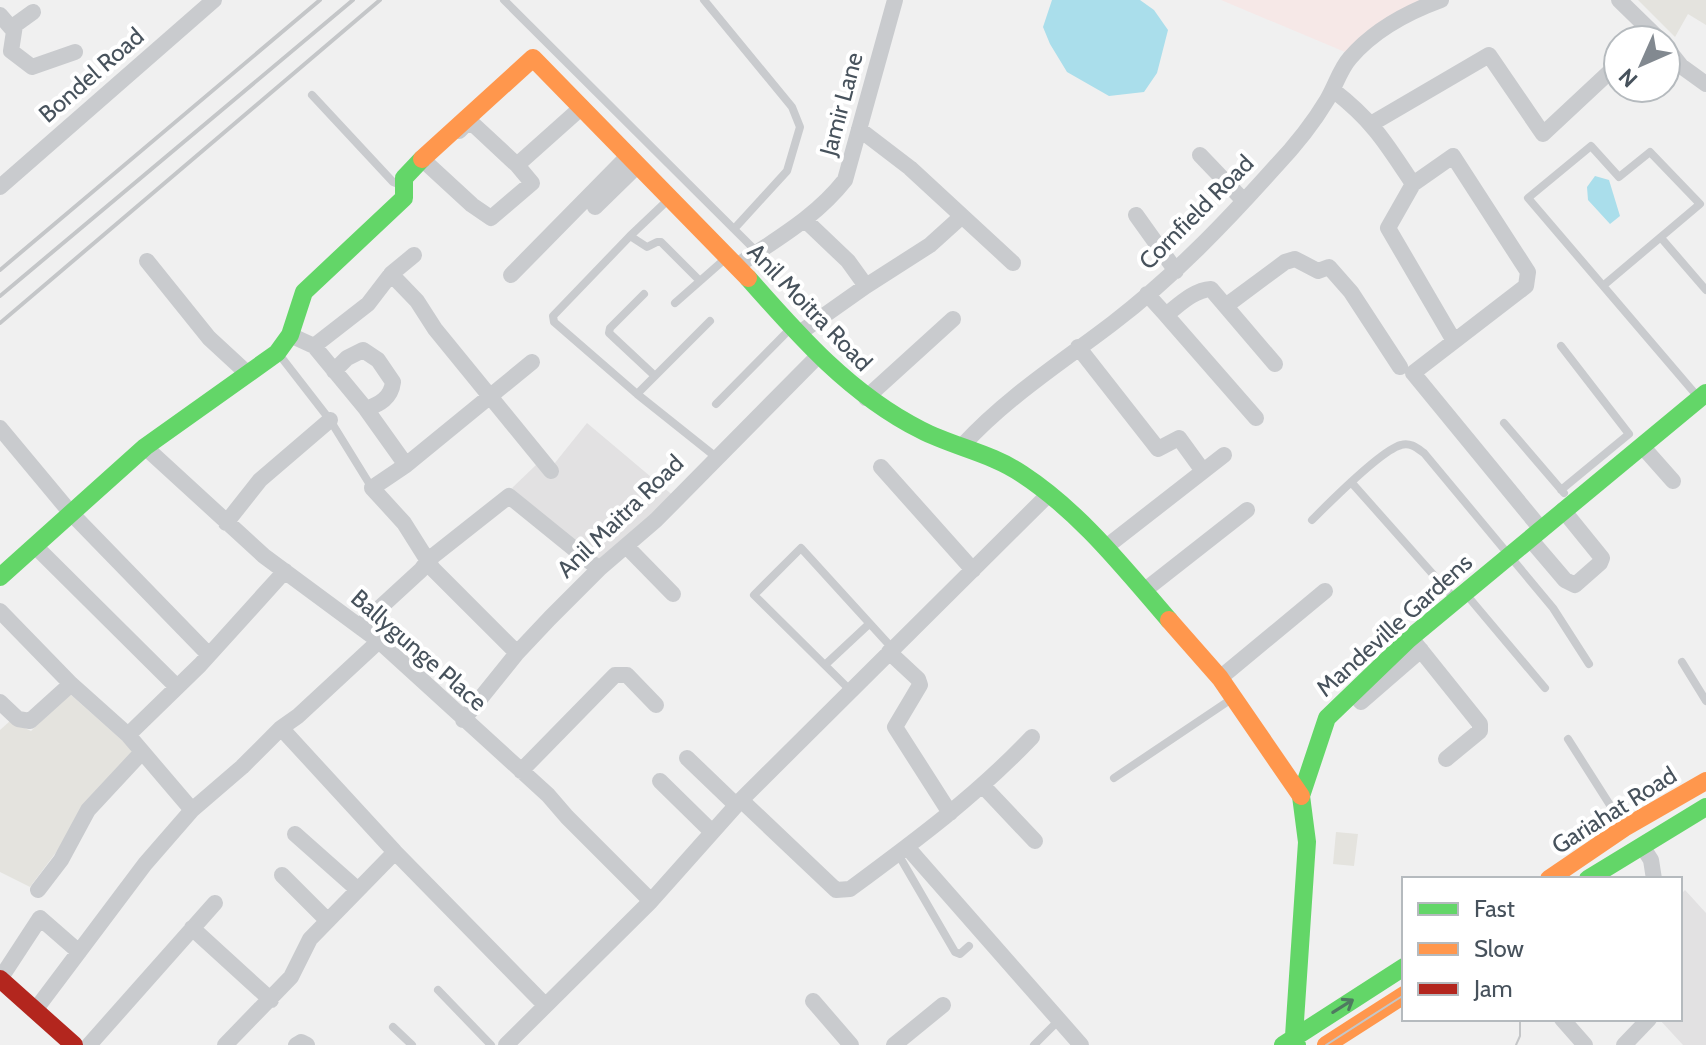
<svg xmlns="http://www.w3.org/2000/svg" width="1706" height="1045" viewBox="0 0 1706 1045" font-family="Cabin,sans-serif">
	<rect width="100%" height="100%" fill="#f0f0f0"/>
	<path fill="#e4e3de" d="M1638 0H1706V25L1688 14 1675 37Z
		M70 694 133 750 30 887 0 872V730L10 721 31 731Z
		M1336 832 1358 834 1354 866 1333 864Z"/>
	<path fill="#e2e1e2" d="M587 423 676 498 602 566 512 488 536 465 546 474Z
		M1685 890 1706 913V1045H1683L1659 1019H1680V895Z"/>
	<path fill="#f6e8e7" d="M1221 0H1430L1345 52Z"/>
	<path fill="#aadeeb" d="M1052 0H1140L1154 10 1168 30 1157 73 1144 92 1109 96 1067 72 1050 44 1043 27Z
		M1595 176 1609 180 1620 216 1610 224 1588 200 1587 187Z"/>
	<g fill="none" stroke-linecap="round" stroke-linejoin="round">
		<path stroke="#c9cbce" stroke-width="8" d="M504 0 757 252
			M704 0 792 107 800 127 787 171 734 229
			M312 95 393 182 401 185
			M630 236 669 199
			M1662 239 1706 290
			M1604 285 1700 204 1650 152 1619 177 1591 146 1528 198 1698 397
			M644 294 610 328 609 333 655 376
			M675 303 700 281
			M710 321 637 394 716 457
			M1561 346 1629 434 1561 490
			M278 353 330 420 372 488
			M637 394 554 322 553 316 630 236 647 247 657 242H661L700 281 725 259
			M716 404 791 328
			M1504 423 1564 493
			M1351 482 1454 598
			M1312 520C1329 503 1381 450 1401 445 1410 442 1417 448 1424 453L1553 608 1589 664
			M1465 593 1545 688
			M1682 662 1706 701
			M825 665 869 624
			M850 690 754 595 801 548 893 649
			M1568 739 1624 827
			M1114 778 1233 698
			M898 854 955 952 960 954 969 946
			M438 990 491 1045
			M393 1027 412 1045
			M1034 1045 1059 1020"/>
		<path stroke="#c9cbce" stroke-width="16" d="M1619 0 1660 40
			M33 12 15 25 11 51 32 67 75 52
			M0 15 13 30
			M1666 47 1681 66 1706 84
			M1333 90C1373 121 1386 143 1413 184L1388 228 1454 341
			M1371 124 1489 55 1543 134 1618 64
			M859 129 910 168 1013 263
			M459 131 465 125H474L517 165
			M1200 155 1244 201
			M422 159 472 205 491 218 532 183 517 165 582 107
			M1413 184 1453 156 1528 272 1526 286 1413 373 1541 529
			M0 187 214 0
			M595 207 638 165
			M1136 215 1176 271
			M806 221 848 261 866 286
			M147 261 209 338 248 374
			M737 266C776 239 815 218 845 180L895 0
			M391 274 414 255
			M511 275 629 155
			M1147 294 1166 315C1180 304 1194 290 1211 289L1275 364
			M1227 305 1285 262 1295 259 1318 271 1329 267 1351 292 1400 367
			M1166 315 1256 418
			M798 334 866 286 930 245 961 217
			M290 335 314 346 368 304 391 274 417 301 435 329 551 471
			M314 346 366 409 406 465
			M1078 347 1158 449 1179 438 1203 471
			M334 371 347 358 363 350 378 360 393 382C391 398 380 404 366 409
			M866 398 953 319
			M0 428 70 512 209 655
			M963 445C1007 397 1062 362 1113 323 1173 277 1225 223 1275 167 1295 146 1312 125 1327 100 1335 87 1340 69 1350 58 1374 30 1408 12 1441 0
			M1642 446 1673 481
			M145 447 264 556 379 641 548 795 567 817 651 901
			M881 467 973 570
			M226 523 260 480 330 420
			M1530 539 1565 580 1575 585 1600 563 1602 558 1563 510
			M35 546 176 686
			M627 547 673 594
			M1106 547 1224 455
			M1145 590 1247 510
			M0 611 71 684 128 735 192 810
			M360 626 421 570 428 560 509 496 599 569
			M1411 638 1480 724V731L1446 759
			M379 641 298 716 281 728 395 852 545 1005
			M889 652 918 679 920 685 895 727 950 813
			M517 653 433 569 404 523 372 488 406 465 532 362
			M1220 678 1325 591
			M1353 693 1361 702 1421 650
			M0 702 18 719 30 721 71 684
			M463 720 517 653 550 618 599 569 656 520 819 355
			M128 735 200 665 285 571
			M687 758 736 805
			M521 771 615 675H627L656 705
			M660 781 712 832
			M984 787 1035 841
			M741 800 836 890 850 889C915 841 976 796 1032 737
			M295 834 357 889
			M1642 846 1651 860 1654 879
			M907 847 1081 1045
			M282 875 327 920
			M38 890 61 860 88 810 142 752
			M192 928 271 1000
			M0 979 40 918 79 952
			M813 1001 851 1045
			M36 1009 145 864 192 810 242 767 281 728
			M1562 1019 1585 1045
			M89 1045 215 903
			M225 1045 291 977 310 939 395 852
			M296 1045 301 1042 307 1045
			M506 1045 651 901 741 800 1049 494
			M894 1045 943 1005
			M1624 1045 1649 1019"/>
		<path stroke="#63d668" stroke-width="18" d="M748 278C799 336 851 395 921 430 954 447 991 453 1022 474 1080 512 1124 568 1169 620
			M0 577 145 447 277 353 290 335 304 292 404 198V178L422 159
			M1588 879 1706 807
			M1283 1045 1404 967
			M1297 1045 1294 1036 1307 842 1301 796 1327 718 1409 639 1706 393"/>
		<path stroke="#ff974d" stroke-width="18" d="M422 159 533 58 748 278
			M1169 620 1220 678 1301 796
			M1549 879 1624 828 1706 781
			M1326 1045 1404 995"/>
		<path stroke="#b3261e" stroke-width="18" d="M0 979 74 1045"/>
		<path stroke="#c4c6c8" stroke-width="2" d="M1326 1045 1404 995
			M1516 1045 1520 1036V1019"/>
		<path stroke="#c4c6c8" stroke-width="4" d="M0 270 320 0
			M0 296 353 0
			M0 323 380 0"/>
	</g>
	<defs><path id="oneway-shaft" d="M-6 0H5M1.5-3L5.5 0L1.5 3" fill="none" stroke-width="1.6" stroke-linecap="round" stroke-linejoin="round" transform="scale(2)"/></defs>
	<use stroke="#4f7a60" href="#oneway-shaft" transform="translate(1343 1006) rotate(-32)"/>
	<g text-anchor="middle" dominant-baseline="central" stroke-width="8" stroke-linejoin="round" paint-order="stroke">
		<g font-size="24" fill="#47525c" stroke="#fff">
			<text transform="translate(91 75) rotate(-41)">Bondel Road</text>
			<text transform="translate(841 104) rotate(-75)">Jamir Lane</text>
			<text transform="translate(1196 212) rotate(-45)">Cornfield Road</text>
			<text transform="translate(810 307) rotate(46)">Anil Moitra Road</text>
			<text transform="translate(620 516) rotate(-44)">Anil Maitra Road</text>
			<text transform="translate(1394 625) rotate(-42)">Mandeville Gardens</text>
			<text transform="translate(419 650) rotate(41)">Ballygunge Place</text>
			<text transform="translate(1614 810) rotate(-32)">Gariahat Road</text>
		</g>
	</g>
	<rect x="1402" y="877" width="280" height="144" fill="#ffffff" stroke="#b5babe" stroke-width="2"/>
	<rect x="1418" y="903" width="40" height="12" fill="#63d668" stroke="#b5babe" stroke-width="2"/>
	<text x="1474" y="917" font-size="24" fill="#47525c">Fast</text>
	<rect x="1418" y="943" width="40" height="12" fill="#ff974d" stroke="#b5babe" stroke-width="2"/>
	<text x="1474" y="957" font-size="24" fill="#47525c">Slow</text>
	<rect x="1418" y="983" width="40" height="12" fill="#b3261e" stroke="#b5babe" stroke-width="2"/>
	<text x="1474" y="997" font-size="24" fill="#47525c">Jam</text>
	<g transform="translate(1642 64) rotate(225)"><circle r="38" fill="#ffffff" stroke="#b5babe" stroke-width="2"/>
	<path d="M0-6L14 30L0 20L-14 30Z" fill="#828990"/>
	<text y="-12" font-size="22" font-weight="bold" text-anchor="middle" fill="#47525c">N</text>
	</g>
</svg>
